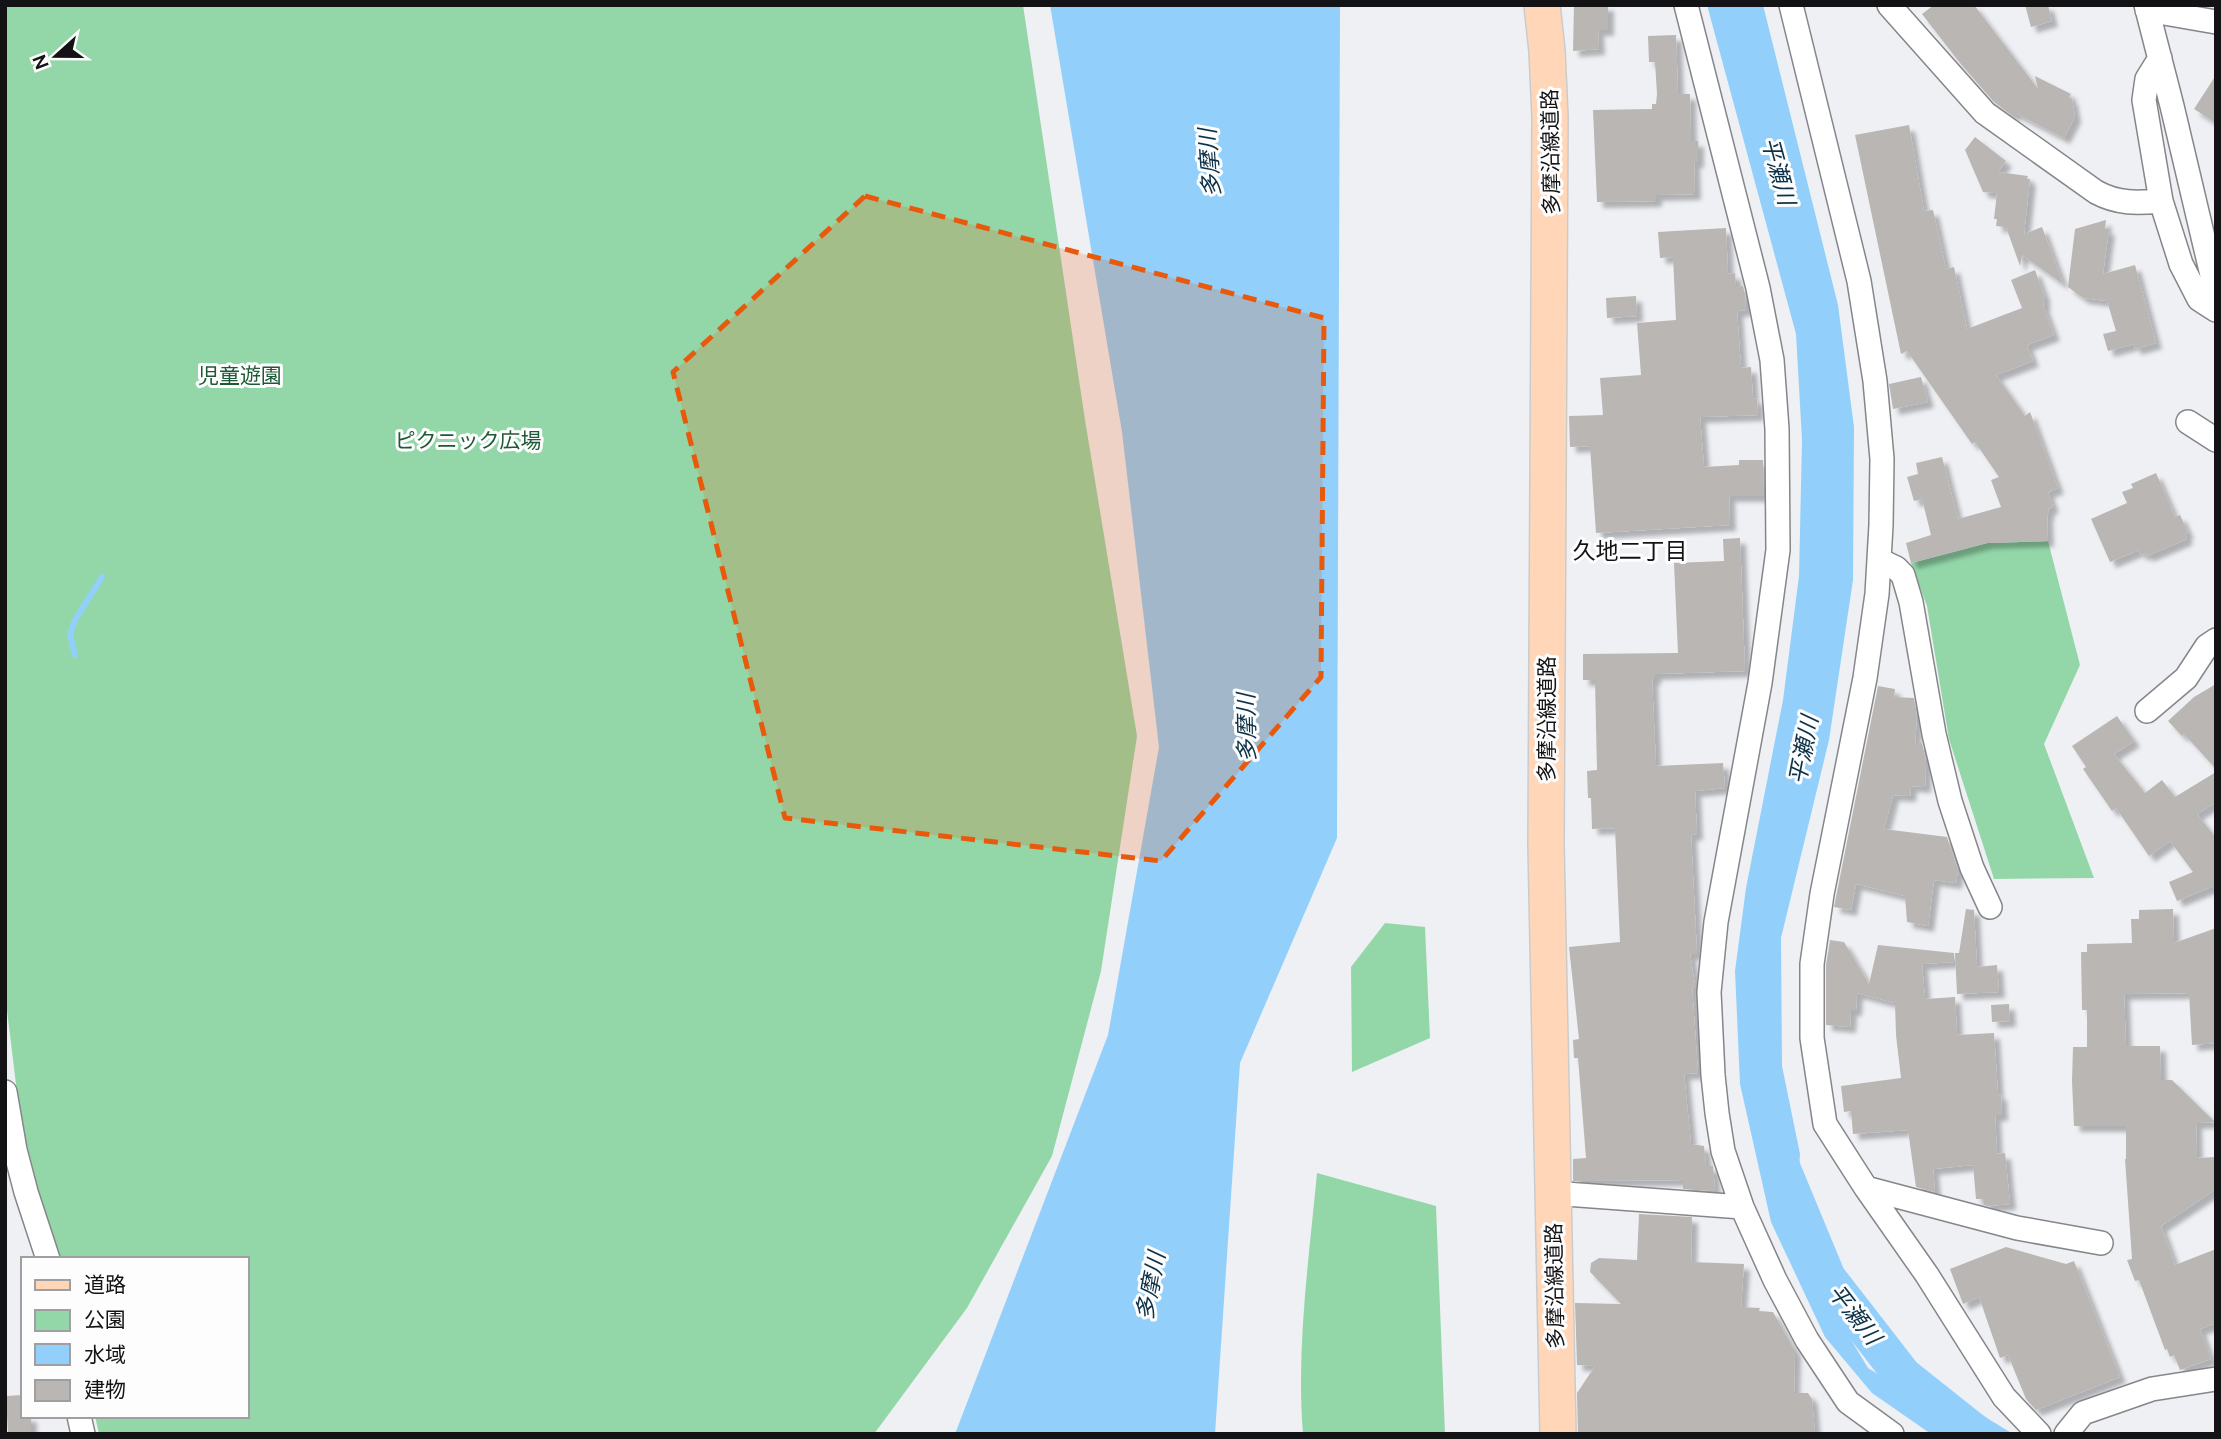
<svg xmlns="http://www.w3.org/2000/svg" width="2221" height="1439" viewBox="0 0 2221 1439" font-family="Ubuntu,'Noto Sans JP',sans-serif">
	<defs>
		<filter id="shadow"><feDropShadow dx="6" dy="6" stdDeviation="2" flood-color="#0004"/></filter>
	</defs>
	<rect width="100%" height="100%" fill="#eff0f4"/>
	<path fill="#93d7a9" d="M5 5H1023L1085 420 1137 736 1101 971 1052 1156 967 1308 874 1434H99L95 1416H247V1259H58L41 1205 20 1117 5 994Z
		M2048 541 2080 665 2044 744 2094 878 1994 879 1949 739 1927 606 1911 563 1987 543Z
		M1385 923 1425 927 1430 1038 1352 1072 1351 967Z
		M1317 1173 1436 1206 1445 1434H1303C1296 1348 1309 1259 1317 1173Z"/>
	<path fill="#92d0fb" d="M1050 5H1340L1337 838 1240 1063 1215 1434H955L1108 1035 1159 747 1122 432Z
		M1707 5H1763L1838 305 1854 427 1853 580 1829 740 1781 938 1782 1066 1800 1154 1795 1220 1835 1313 1868 1368 1897 1386 1943 1391 2013 1434H1931L1872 1393 1825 1337 1771 1222 1740 1084 1735 971 1746 888 1783 700 1799 576 1802 440 1796 334Z"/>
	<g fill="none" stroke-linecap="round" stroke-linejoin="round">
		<path stroke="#92d0fb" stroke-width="6" d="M75 655 70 634 75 620 102 577"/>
		<path stroke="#92d0fb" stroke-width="38" d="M1779 1153 1781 1167 1827 1278 1903 1376 1976 1434"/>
	</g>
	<path fill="#bab6b3" filter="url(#shadow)" d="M1574 5H1608V30H1598L1599 49 1573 51Z
		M1934 5H1974L2038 89 2035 76 2071 94 2069 97 2072 99 2075 117 2064 138 2017 114H2010L1993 101 1960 63 1922 14Z
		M2025 5H2048L2052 21 2031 27Z
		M1676 35 1678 94H1690L1691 141H1698V162H1694L1695 194 1656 195V201L1597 202 1593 110 1652 109V104H1656L1657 94 1655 62H1649L1648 36Z
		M2216 75V123L2194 109Z
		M1909 125 1924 211 1933 210 1946 269 1954 267 1967 329 2022 308 2011 280 2035 270 2045 298H2043L2045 304 2043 305 2054 335 2027 345 2033 361 1996 375 2025 416 2030 412 2058 488 2048 492 2053 507 2048 509 2049 513 2047 514 2048 541 1987 543 1911 563 1906 543 1931 535 1922 499 1914 501 1907 477 1918 474 1916 463 1942 457 1958 519 2001 507 1991 480 1999 477 1975 442 1972 444 1907 351 1901 354 1855 135Z
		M1975 137 2006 161 1998 172 2028 176 2027 179H2030L2024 234 2042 227 2063 284 2022 255 2020 266 2006 227 1996 226 1997 219H1994L1997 193 1983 192 1965 150Z
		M2106 220 2105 229H2109L2103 274 2135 265 2156 343 2135 349 2134 344 2108 351 2103 334 2116 331 2107 301 2083 298 2068 287 2075 229Z
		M1726 228 1728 274 1735 273 1736 286H1743L1745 294 1746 310 1737 311 1741 368 1751 367 1753 399 1757 398 1758 415 1700 417 1704 467 1739 465V460H1763L1764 496H1729L1730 525 1596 533 1590 446 1570 447 1569 416 1603 415 1600 378 1641 375 1637 323 1676 320 1673 257 1660 258 1658 232Z
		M1636 296 1637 316 1607 318 1606 298Z
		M1921 377 1928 402 1893 409 1889 384Z
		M2156 473 2175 517 2180 515 2188 533 2185 534 2187 539 2147 556 2146 553 2141 555 2139 550 2110 562 2091 519 2127 503 2122 492 2133 488 2131 484Z
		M1740 538 1745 671 1655 674V679H1652L1656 766 1723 763 1725 788 1695 791 1697 834 1691 835 1697 954H1690L1695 986 1692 987 1698 1073 1684 1074 1691 1144 1704 1146 1706 1166H1713L1715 1191 1683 1189V1180L1573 1181V1159L1586 1158 1578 1058H1574L1573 1040 1579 1039 1569 947 1620 942 1615 828 1592 829 1591 798H1588L1587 771 1597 770 1595 680H1583V654L1678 653 1674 563 1724 561 1723 539Z
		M2216 684V769L2184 734 2182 736 2168 721 2194 697Z
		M1878 686 1895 689 1894 697 1914 698 1917 717 1915 743H1922L1926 761 1925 787 1911 786 1910 796 1893 795 1884 829 1947 837 1958 870 1956 883 1934 880 1928 926 1907 922 1905 896 1856 884 1851 910 1834 907Z
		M2117 716 2134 741 2114 754 2145 793 2162 780 2175 797 2216 772V802L2197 814 2216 838V885L2177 901 2169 882 2193 872 2170 841 2149 856 2116 808 2112 811 2083 769 2086 767 2072 746Z
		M1966 909 1974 910 1977 967 1997 965 1999 992 1957 994 1955 953H1959Z
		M2173 909 2174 943 2216 928V1043L2192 1045 2189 993 2124 994 2126 1046H2160L2161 1080H2172L2215 1122 2196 1123 2197 1158 2216 1157V1189L2161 1226 2175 1265 2216 1249V1323L2200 1329 2211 1359 2180 1370 2174 1355 2170 1357 2167 1349 2165 1350 2139 1280 2135 1281 2127 1260 2132 1259 2125 1159H2126V1126H2074L2072 1081 2073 1047H2087V1010H2082L2081 952H2087V944L2132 943 2131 919H2139V910Z
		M1830 940 1844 942 1869 984 1878 945 1954 953V962L1922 964 1925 999 1955 997 1957 1035 1994 1033 1998 1095 2001 1094 2002 1115H1995L1997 1154 2005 1153 2010 1204 1988 1206 1984 1205V1199H1976L1973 1165 1933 1169 1935 1192 1916 1187 1908 1130 1853 1134 1851 1111 1844 1112 1841 1086 1901 1078 1896 1035 1895 1003 1857 993 1856 1010H1851L1850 1027 1826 1025V965Z
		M2009 1004 2010 1021 1992 1022 1991 1005Z
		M1639 1214 1692 1217 1691 1262 1744 1264 1741 1307 1760 1308 1759 1311 1773 1312 1795 1351 1794 1393H1808L1812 1399 1815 1434H1578L1577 1393 1595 1366 1577 1365 1575 1303 1621 1304 1590 1272 1591 1263 1599 1258 1637 1260Z
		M2006 1247 2066 1264 2074 1261 2120 1377 2036 1410 2026 1399 2008 1355 2000 1358 1979 1297 1963 1304 1950 1269Z
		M23 1395V1416H31V1434H8L6 1396Z"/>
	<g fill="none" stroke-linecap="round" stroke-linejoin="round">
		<g stroke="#85868a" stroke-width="26">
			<path id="minor" d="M1686 5 1758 288 1772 360 1777 429 1778 550 1760 683 1716 922 1709 992 1713 1075 1717 1113 1723 1151 1742 1207 1775 1280 1807 1340 1848 1402 1892 1434
				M1791 5 1859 281 1875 381 1882 459 1881 525 1877 594 1865 678 1822 894 1812 964V1038L1825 1124 1866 1188 1927 1275 2004 1397 2039 1434
				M1889 5 1985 113 2096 192C2118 204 2137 203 2161 201
				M2146 5 2172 106 2216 292
				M2147 10 2216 22
				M2160 58 2147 79 2144 100 2161 201 2181 264 2199 299 2216 310
				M2188 422 2216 440
				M1879 560 1896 568 1903 575 1911 602 1934 734 1950 801 1972 868 1990 907
				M2147 711 2186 678 2207 646 2216 640
				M5 1092 15 1150 26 1192 48 1259
				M1866 1188 2017 1228 2101 1243
				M1552 1193 1742 1207
				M79 1416 83 1434
				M2066 1434 2083 1413 2152 1389 2216 1379"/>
		</g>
		<g stroke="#cbcbcc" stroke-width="38">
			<path id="primary" d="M1542 5 1547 51 1550 117 1546 844 1558 1434"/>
		</g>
		<use href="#minor" stroke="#fff" stroke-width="23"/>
		<use href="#primary" stroke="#ffd7b8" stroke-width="35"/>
	</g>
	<path fill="#e8590c" fill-opacity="0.2" stroke="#e8590c" stroke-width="5" stroke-dasharray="14 9" stroke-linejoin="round" d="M865 196 1324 318 1321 677 1161 861 785 818 673 372Z"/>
	<g text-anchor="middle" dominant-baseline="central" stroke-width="6" stroke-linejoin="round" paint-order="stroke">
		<g font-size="21" fill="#131315" stroke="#fdfdfe">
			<text transform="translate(1550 152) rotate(-91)">多摩沿線道路</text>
			<text transform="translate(1546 719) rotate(-90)">多摩沿線道路</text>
			<text transform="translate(1554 1286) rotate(-91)">多摩沿線道路</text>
		</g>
		<g font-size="21" fill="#1e5936" stroke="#fdfdfe">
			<text x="240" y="375">児童遊園</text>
			<text x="468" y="440">ピクニック広場</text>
		</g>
		<g font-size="23" font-style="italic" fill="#0d3146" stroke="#fdfdfe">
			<text transform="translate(1209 163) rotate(-94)">多摩川</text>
			<text transform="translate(1779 171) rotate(75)">平瀬川</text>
			<text transform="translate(1246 728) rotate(-91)">多摩川</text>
			<text transform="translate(1803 750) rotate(-79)">平瀬川</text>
			<text transform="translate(1150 1286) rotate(-79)">多摩川</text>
			<text transform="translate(1855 1314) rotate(52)">平瀬川</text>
		</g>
		<g font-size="23" fill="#131315" stroke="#fdfdfe">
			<text x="1630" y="550">久地二丁目</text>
		</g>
	</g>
	<rect width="2221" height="1439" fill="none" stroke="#131315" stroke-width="14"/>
	<rect x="21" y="1257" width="228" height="161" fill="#fdfdfe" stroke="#9f9fa1" stroke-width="2"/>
	<rect x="35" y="1280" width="35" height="10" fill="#ffd7b8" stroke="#9f9fa1" stroke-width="2"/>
	<text x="84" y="1292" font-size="21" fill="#131315">道路</text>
	<rect x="35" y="1310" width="35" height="21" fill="#93d7a9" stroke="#9f9fa1" stroke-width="2"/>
	<text x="84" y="1327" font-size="21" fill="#131315">公園</text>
	<rect x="35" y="1344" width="35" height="21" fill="#92d0fb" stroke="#9f9fa1" stroke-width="2"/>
	<text x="84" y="1362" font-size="21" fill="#131315">水域</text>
	<rect x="35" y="1380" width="35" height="21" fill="#bab6b3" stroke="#9f9fa1" stroke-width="2"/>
	<text x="84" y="1397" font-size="21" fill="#131315">建物</text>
	<g transform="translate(56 56) rotate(249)" stroke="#fdfdfe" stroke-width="5" paint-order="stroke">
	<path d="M0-5L12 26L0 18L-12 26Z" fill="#131315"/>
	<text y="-10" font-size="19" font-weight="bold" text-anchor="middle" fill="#131315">N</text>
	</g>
</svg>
